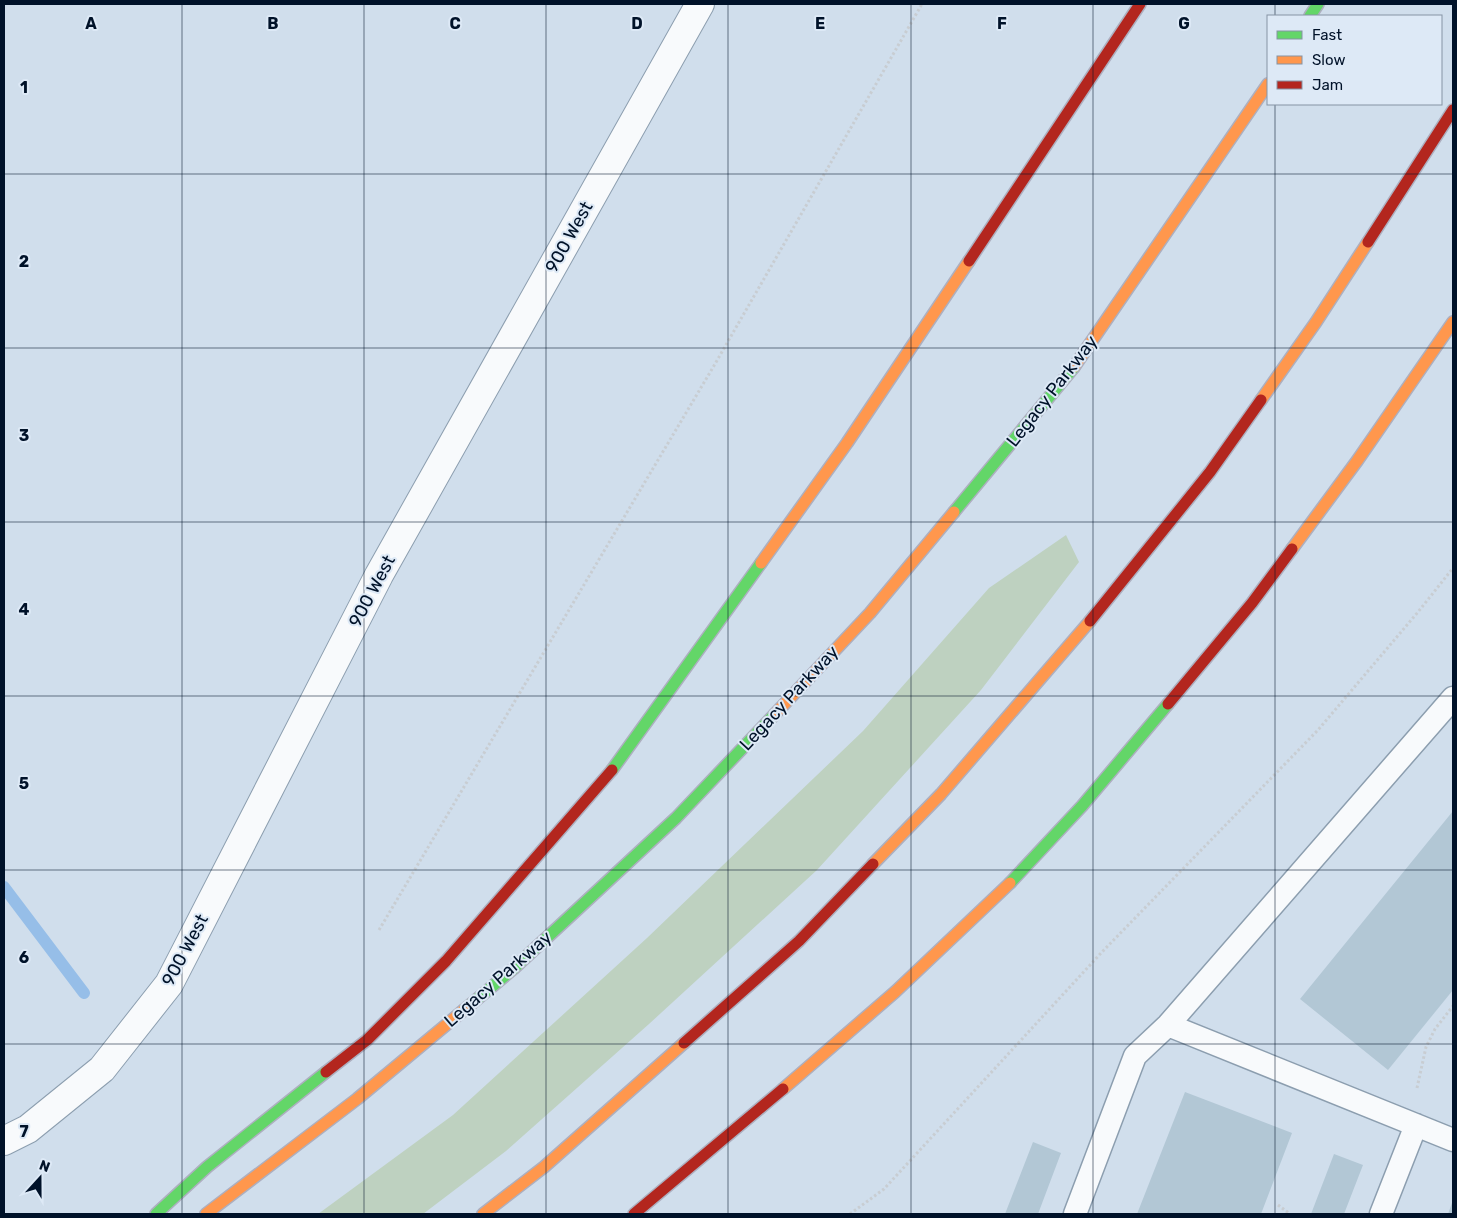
<svg xmlns="http://www.w3.org/2000/svg" width="1457" height="1218" viewBox="0 0 1457 1218" font-family="Rubik,sans-serif">
	<rect width="100%" height="100%" fill="#d0deec"/>
	<path fill="#bed1c0" d="M1066 535 1079 562 981 690 817 870 649 1024 506 1151 423 1214H318L453 1115 647 938 863 731 989 588Z"/>
	<g fill="none" stroke-linecap="round" stroke-linejoin="round">
		<path stroke="#96bee8" stroke-width="12" d="M4 887 84 993"/>
	</g>
	<path fill="#b2c7d5" d="M1453 811V990L1388 1070 1300 999Z
		M1185 1092 1292 1133 1261 1214H1137Z
		M1033 1142 1061 1153 1038 1214H1005Z
		M1334 1154 1363 1165 1344 1214H1311Z
		M1453 1200V1214H1448Z"/>
	<g fill="none" stroke-linecap="round" stroke-linejoin="round">
		<g stroke="#8c9eaf" stroke-width="25">
			<path id="lane" d="M1168 1025 1453 1140
				M1075 1214 1135 1056 1168 1025 1453 698
				M1381 1214 1416 1125"/>
		</g>
		<g stroke="#8c9eaf" stroke-width="30">
			<path id="street" d="M4 1141 28 1129 102 1069 169 984 379 575 700 4"/>
		</g>
		<g stroke="#adafbf" stroke-width="14">
			<path id="fast" d="M1310 16 1318 4
				M954 512 1074 367
				M612 770 761 563
				M1010 883 1082 806 1168 704
				M464 1010 513 969 676 818 775 714
				M156 1214 207 1167 326 1072"/>
		</g>
		<g stroke="#adafbf" stroke-width="14">
			<path id="slow" d="M1074 367 1268 84
				M1261 400 1316 322 1368 242
				M1292 549 1357 461 1453 322
				M761 563 847 443 969 261
				M775 714 870 613 954 512
				M873 864 941 794 1090 621
				M783 1089 895 992 1010 883
				M206 1214 357 1099 464 1010
				M483 1214 544 1167 684 1043"/>
		</g>
		<g stroke="#adafbf" stroke-width="14">
			<path id="jam" d="M1368 242 1453 110
				M969 261 1140 4
				M1090 621 1210 472 1261 400
				M1168 704 1252 603 1292 549
				M684 1043 799 941 873 864
				M326 1072 367 1040 446 961 612 770
				M634 1214 783 1089"/>
		</g>
		<path stroke="#c8cdd2" stroke-width="3" stroke-dasharray="2.5 2.5" stroke-linecap="butt" d="M379 930 715 364 922 4
			M1417 1088 1426 1047 1435 1029 1453 1006
			M1278 1205 1290 1214
			M850 1214 884 1189 1102 952 1318 730 1418 612 1453 568"/>
		<use href="#lane" stroke="#f8fafc" stroke-width="22"/>
		<use href="#street" stroke="#f8fafc" stroke-width="28"/>
		<use href="#fast" stroke="#63d668" stroke-width="11"/>
		<use href="#slow" stroke="#ff974d" stroke-width="11"/>
		<use href="#jam" stroke="#b3261e" stroke-width="11"/>
	</g>
	<path fill="none" stroke="#001229" stroke-width="1" stroke-opacity="0.55" d="M182 4V1214M364 4V1214M546 4V1214M728 4V1214M911 4V1214M1093 4V1214M1275 4V16M1275 104V1214M4 174H1453M4 348H1453M4 522H1453M4 696H1453M4 870H1453M4 1044H1453"/>
	<g text-anchor="middle" dominant-baseline="central" stroke-width="4" stroke-linejoin="round" paint-order="stroke">
		<g font-size="18" fill="#001229" stroke="#dde9f6">
			<text transform="translate(569 237) rotate(-61)">900 West</text>
			<text transform="translate(1052 391) rotate(-52)">Legacy Parkway</text>
			<text transform="translate(372 591) rotate(-62)">900 West</text>
			<text transform="translate(789 698) rotate(-47)">Legacy Parkway</text>
			<text transform="translate(185 950) rotate(-62)">900 West</text>
			<text transform="translate(498 979) rotate(-41)">Legacy Parkway</text>
		</g>
	</g>
	<g font-size="16" text-anchor="middle" font-weight="bold" fill="#001229" stroke="#dde9f6" stroke-width="4" stroke-linejoin="round" paint-order="stroke">
		<text x="91" y="29">A</text>
		<text x="273" y="29">B</text>
		<text x="455" y="29">C</text>
		<text x="637" y="29">D</text>
		<text x="820" y="29">E</text>
		<text x="1002" y="29">F</text>
		<text x="1184" y="29">G</text>
		<text x="24" y="93">1</text>
		<text x="24" y="267">2</text>
		<text x="24" y="441">3</text>
		<text x="24" y="615">4</text>
		<text x="24" y="789">5</text>
		<text x="24" y="963">6</text>
		<text x="24" y="1137">7</text>
	</g>
	<rect width="1457" height="1218" fill="none" stroke="#001229" stroke-width="10"/>
	<rect x="1267" y="15" width="175" height="90" fill="#dde9f6" stroke="#8593a4"/>
	<rect x="1277" y="31" width="25" height="8" fill="#63d668" stroke="#8593a4"/>
	<text x="1312" y="40" font-size="15" fill="#001229">Fast</text>
	<rect x="1277" y="56" width="25" height="8" fill="#ff974d" stroke="#8593a4"/>
	<text x="1312" y="65" font-size="15" fill="#001229">Slow</text>
	<rect x="1277" y="81" width="25" height="8" fill="#b3261e" stroke="#8593a4"/>
	<text x="1312" y="90" font-size="15" fill="#001229">Jam</text>
	<g transform="translate(40 1178) rotate(21)" stroke="#dde9f6" stroke-width="4" paint-order="stroke">
	<path d="M0-4L9 19L0 12L-9 19Z" fill="#001229"/>
	<text y="-8" font-size="14" font-weight="bold" text-anchor="middle" fill="#001229">N</text>
	</g>
</svg>
